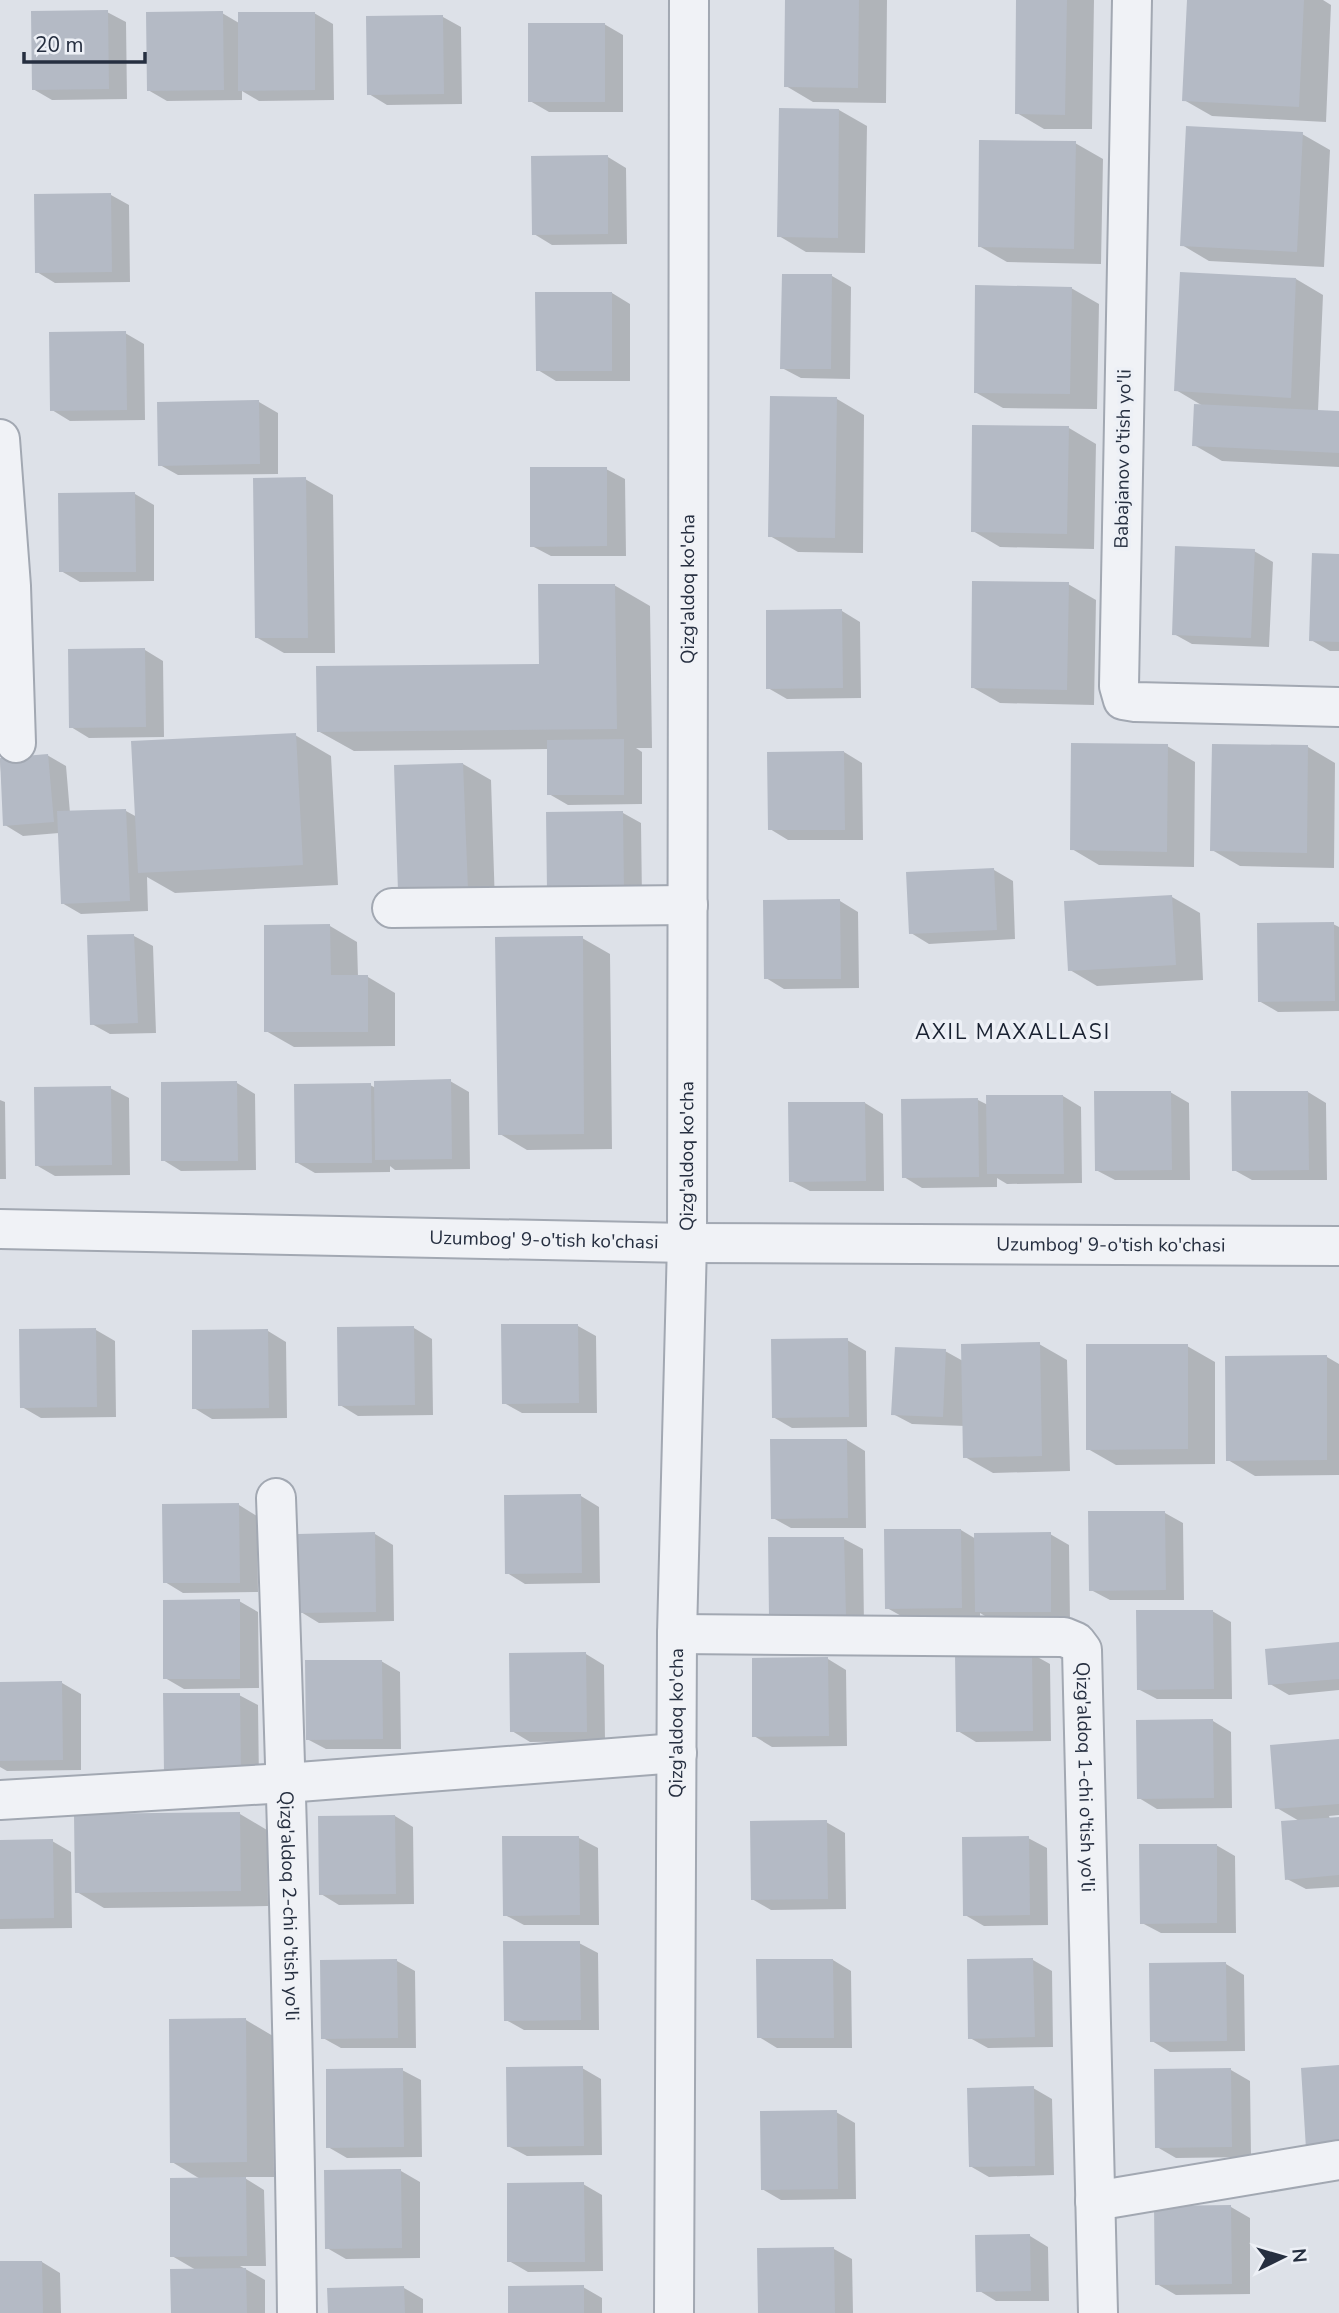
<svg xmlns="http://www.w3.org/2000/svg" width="1339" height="2313" viewBox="0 0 1339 2313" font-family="'Nunito Sans',sans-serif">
	<rect width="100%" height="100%" fill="#dde1e8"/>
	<path fill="#0003" d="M787 0H887L886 103 813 102 786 86Z
		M1018 0H1094L1092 129H1044L1017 113Z
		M1189 0H1323L1331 5 1326 122 1212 116 1184 100Z
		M107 12 126 22 127 99 52 100 33 89Z
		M222 13 239 23 314 13 333 24 334 100 259 101 242 91V100L167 101 148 90Z
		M443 17 461 27 462 104 387 105 369 94Z
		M604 24 623 35V112H549L530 101Z
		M839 110 867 126 865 253 806 252 779 236Z
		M1302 134 1330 150 1324 267 1209 261 1182 245Z
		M1075 143 1103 159 1101 264 1007 262 979 246Z
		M608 157 626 168 627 244 552 245 534 234Z
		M111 195 129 205 130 282 55 283 37 272Z
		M784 275 832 276 851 287 850 379 801 378 782 368Z
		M1296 279 1323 295 1318 411 1339 412V467L1222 461 1194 445 1203 406 1176 390Z
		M1071 288 1099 304 1097 409 1003 408 975 392Z
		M612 293 630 304V381H556L538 370Z
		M125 333 144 344 145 420 70 421 52 410Z
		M837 399 864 415 863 553 798 552 770 536Z
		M259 402 278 413V474L178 475 160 465Z
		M1069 428 1096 444 1094 549 1000 547 973 531Z
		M606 469 625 479 626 556H551L532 546Z
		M305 479 333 495 335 653H284L256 637Z
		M135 494 154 505V581L80 582 61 571Z
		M1254 551 1273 562 1269 647 1192 644 1174 634Z
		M1339 556V651H1330L1311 640Z
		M1068 584 1096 600 1094 705 1000 703 972 687Z
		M614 585 650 606 652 748H636L642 752V804L568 805 549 794 548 749 354 751 318 731 540 666Z
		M842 611 860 622 861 698 787 699 768 688Z
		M145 650 163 661 164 737 89 738 71 727Z
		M295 735 331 756 338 885 175 893 147 877 148 911 81 914 62 903 59 833 23 836 5 825 0 759 47 755 66 766 70 813 126 811 137 817Z
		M1167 746 1195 762 1194 867 1099 865 1072 849Z
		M1308 747 1335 763 1334 868 1240 866 1212 850Z
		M844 752 862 763 863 840H788L770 829Z
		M463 764 491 780 495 905 428 907Z
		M623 813 641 823 642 900 568 901Z
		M994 870 1013 881 1015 939 929 944 911 933Z
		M1172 897 1200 913 1203 980 1097 986 1070 970Z
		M840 901 858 912 859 988 784 989 766 978Z
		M1333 924 1339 927V1011L1278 1012 1259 1001Z
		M330 926 357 942 358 977H368L395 993V1046L294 1047 266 1031Z
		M134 936 153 946 156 1033 110 1034 92 1024Z
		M582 938 610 954 612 1149 527 1150 500 1134Z
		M450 1081 469 1092 470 1169 395 1170 390 1166V1172L315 1173 296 1162 370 1085 376 1088Z
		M237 1083 255 1094 256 1170 181 1171 163 1160Z
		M110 1088 129 1098 130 1175 55 1176 36 1165Z
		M1170 1092 1189 1103 1190 1180H1115L1096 1170Z
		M1308 1092 1326 1103 1327 1180H1252L1234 1170Z
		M1063 1096 1081 1107 1082 1183 1007 1184 997 1178V1187L922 1188 904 1177 978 1100 988 1105Z
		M0 1100 5 1102 6 1179H0Z
		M865 1103 883 1114 884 1191H810L791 1181Z
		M578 1326 596 1336 597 1413H522L504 1403Z
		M414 1328 432 1339 433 1415 358 1416 340 1405Z
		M21 1330H96L115 1341 116 1417 41 1418 22 1407Z
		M268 1331 286 1342 287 1418 212 1419 194 1408Z
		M847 1340 866 1351 867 1427 792 1428 773 1417Z
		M1039 1344 1067 1360 1070 1471 993 1473 965 1457V1426L912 1424 893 1414 945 1351 963 1361Z
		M1187 1346 1215 1362V1464L1116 1465 1088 1449Z
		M1327 1357 1339 1364V1475L1255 1476 1228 1460Z
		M847 1440 865 1451 866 1528H791L773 1518Z
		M581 1496 599 1507 600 1583 525 1584 507 1573Z
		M239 1505 257 1516 258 1592 183 1593 165 1582Z
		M1165 1513 1183 1523 1184 1600H1110L1091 1590Z
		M961 1530 976 1539 1050 1534 1069 1545 1070 1621 995 1622 980 1613V1618H905L887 1608Z
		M375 1534 393 1545 394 1621 319 1623 301 1612Z
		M844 1539 863 1549 864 1626H789Z
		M239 1601 258 1612 259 1688 184 1689 165 1678Z
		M1212 1611 1231 1622 1232 1699H1157L1138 1689Z
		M1339 1644V1690L1289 1695 1270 1684Z
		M586 1654 604 1665 605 1741 530 1742 512 1731Z
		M1032 1654 1050 1664 1051 1741 976 1742 958 1731Z
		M828 1659 846 1670 847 1746 772 1747 754 1736Z
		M381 1661 400 1672 401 1749H326L307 1739Z
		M62 1683 81 1694V1770L7 1771 0 1767V1684Z
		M239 1695 258 1705 259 1782 165 1772Z
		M1213 1721 1231 1732 1232 1808 1157 1809 1139 1798Z
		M1339 1741V1815L1329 1816 1330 1819 1339 1818V1887L1306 1889 1287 1879 1301 1822 1277 1808Z
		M240 1814 267 1830 268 1906 104 1908 77 1892Z
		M395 1816 413 1827 414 1904 339 1905 321 1894Z
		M826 1822 845 1833 846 1909 771 1910 752 1899Z
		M579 1838 598 1848 599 1925H524L505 1915Z
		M1028 1838 1047 1848 1048 1925 984 1926 965 1915Z
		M52 1841 71 1852 72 1928 0 1929V1842Z
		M1216 1845 1235 1856 1236 1933H1161L1142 1923Z
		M579 1943 598 1953 599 2030H524L506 2020Z
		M833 1960 851 1971 852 2048H777L759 2037Z
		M1033 1960 1052 1971 1053 2047 988 2048 970 2038Z
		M397 1961 415 1971 416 2048H341L323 2038Z
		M1226 1964 1244 1975 1245 2051 1170 2052 1152 2041Z
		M246 2020 273 2036 274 2177H243L264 2190 266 2266H240L265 2280V2313H172L196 2270 172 2256 202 2180 172 2162Z
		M582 2068 601 2079 602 2155 527 2156 508 2146Z
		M402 2070 421 2080 422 2157 347 2158 328 2147Z
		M1231 2070 1250 2081 1251 2157 1176 2158 1157 2147Z
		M1033 2088 1052 2099 1054 2175 989 2177 970 2166Z
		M836 2112 855 2123 856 2199 781 2200 762 2189Z
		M401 2171 420 2182V2258L346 2259 327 2248Z
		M583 2184 602 2195 603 2271 528 2272 509 2261Z
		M1231 2207 1250 2218V2294L1176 2295 1157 2284Z
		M1030 2236 1048 2247 1049 2301H996L978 2290Z
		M834 2249 852 2259 853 2313H760Z
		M42 2262 60 2273 61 2313H0V2263Z
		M583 2287 602 2298V2313H510Z
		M404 2288 423 2299V2313H329Z"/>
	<path fill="#b4bac5" d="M785 0H859L858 88 784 87Z
		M1016 0H1067L1065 115 1015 114Z
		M1187 0H1304L1299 107 1182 101Z
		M108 10 109 89 32 90 31 11Z
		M223 11 224 90 147 91 146 12Z
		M238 12H315V90L238 91Z
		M443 15 444 94 367 95 366 16Z
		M528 23H605V102H528Z
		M779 108 839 109 838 238 777 237Z
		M1186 126 1303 132 1297 252 1180 246Z
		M979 140 1076 141 1074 249 978 247Z
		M608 155V234L532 235 531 156Z
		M111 193 112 272 35 273 34 194Z
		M1180 272 1296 278 1291 398 1174 391Z
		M782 274H832L831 369H780Z
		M975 285 1072 287 1070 394 974 393Z
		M535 292H612V371H536Z
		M126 331 127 410 50 411 49 332Z
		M770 396 837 397 835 538 768 537Z
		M259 400 260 464 158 466 157 402Z
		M1194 404 1339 411V453L1192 446Z
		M972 425 1069 426 1067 534 971 532Z
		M530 467H607V546L530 547Z
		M306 477 308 638H255L253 478Z
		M135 492 136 572H59L58 493Z
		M1175 546 1255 549 1251 638 1172 635Z
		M1312 553 1339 554V642L1309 641Z
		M972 581 1069 582 1067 690 971 688Z
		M538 584H615L617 729 317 732 316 666 539 664Z
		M842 609 843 688 766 689V610Z
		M145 648 146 727 69 728 68 649Z
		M296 733 303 865 138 873 131 741Z
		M624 739V795H547V740Z
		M1071 743 1168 744 1167 852 1070 850Z
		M1212 744 1308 745 1307 853 1210 851Z
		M844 751 845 830H768L767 752Z
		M48 754 54 822 3 826 0 758Z
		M463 763 468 890 398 892 394 765Z
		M126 809 130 901 61 904 57 811Z
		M623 811 624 890 547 891 546 812Z
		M994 868 997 930 909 934 906 872Z
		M1172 895 1176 965 1068 971 1064 901Z
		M840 899 841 979H764L763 900Z
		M1334 922 1335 1001 1258 1002 1257 923Z
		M330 924 331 975H368V1032H264V925Z
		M134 934 138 1023 90 1025 87 935Z
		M583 936 584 1134 498 1135 495 937Z
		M451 1079 452 1159 375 1160 374 1081Z
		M237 1081 238 1161H161V1082Z
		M371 1083 372 1163H295L294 1084Z
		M111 1086 112 1165 35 1166 34 1087Z
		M1094 1091H1171L1172 1170 1095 1171Z
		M1231 1091H1308L1309 1170 1232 1171Z
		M986 1095H1063L1064 1174H987Z
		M978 1098 979 1177 902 1178 901 1099Z
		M788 1102H865L866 1181 789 1182Z
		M501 1324H578L579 1403 502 1404Z
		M414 1326 415 1405 338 1406 337 1327Z
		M96 1328 97 1407 20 1408 19 1329Z
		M268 1329 269 1408 192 1409V1330Z
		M848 1338 849 1417 772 1418 771 1339Z
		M1040 1342 1042 1456 963 1458 961 1344Z
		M1086 1344H1188V1449L1086 1450Z
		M895 1347 946 1349 943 1417 891 1415Z
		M1327 1355V1460L1226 1461 1225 1356Z
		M770 1439H847L848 1518 771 1519Z
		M581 1494 582 1573 505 1574 504 1495Z
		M239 1503 240 1583H163L162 1504Z
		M1088 1511H1165L1166 1590 1089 1591Z
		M884 1529H961L962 1608 885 1609Z
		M375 1532 376 1612 299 1613 298 1534Z
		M1051 1532V1612H975L974 1533Z
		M768 1537H844L846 1616 769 1617Z
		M240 1599V1679H163V1600Z
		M1136 1610H1213L1214 1689 1137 1690Z
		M1339 1642V1679L1268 1685 1265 1649Z
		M586 1652 587 1732H510L509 1653Z
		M1032 1652 1033 1731 956 1732 955 1653Z
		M828 1657 829 1736 752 1737V1658Z
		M305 1660H382L383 1739 306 1740Z
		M62 1681 63 1760 0 1761V1682Z
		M163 1693H240L241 1772 164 1773Z
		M1213 1719 1214 1798 1137 1799 1136 1720Z
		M1339 1739V1804L1275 1809 1270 1745Z
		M240 1812 241 1891 75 1893 74 1814Z
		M395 1815 396 1894 319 1895 318 1816Z
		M1339 1817V1875L1285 1880 1281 1821Z
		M827 1820 828 1899 751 1900 750 1821Z
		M502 1836H579L580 1915 503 1916Z
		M1029 1836 1030 1915 963 1916 962 1837Z
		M53 1839 54 1918 0 1919V1840Z
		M1139 1844H1217V1923L1140 1924Z
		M503 1941H580L581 2020 504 2021Z
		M1033 1958 1035 2037 968 2039 967 1959Z
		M397 1959 398 2038 321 2039 320 1960Z
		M756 1959H833L834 2038H757Z
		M1226 1962 1227 2041 1150 2042 1149 1963Z
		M246 2018 247 2162 170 2163 169 2019Z
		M1339 2065V2147L1306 2149 1301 2068Z
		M583 2066 584 2146 507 2147 506 2067Z
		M403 2068 404 2147 326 2148V2069Z
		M1231 2068 1232 2147 1155 2148 1154 2069Z
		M1034 2086 1035 2166 969 2167 967 2088Z
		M837 2110 838 2189 761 2190 760 2111Z
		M401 2169 402 2248 325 2249 324 2170Z
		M246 2177 247 2256 170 2257V2178Z
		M584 2182 585 2262H507V2183Z
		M1231 2205 1232 2284 1155 2285 1154 2206Z
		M1030 2234 1031 2291 976 2292 975 2235Z
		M834 2247 835 2313H758L757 2248Z
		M0 2261H42L43 2313H0Z
		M246 2268 247 2313H171L170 2269Z
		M584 2285V2313H508V2286Z
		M404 2286 405 2313H328L327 2288Z"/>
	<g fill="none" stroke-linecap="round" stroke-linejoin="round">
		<g stroke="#a2a8b2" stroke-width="42">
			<g id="minor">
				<path d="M1132 0 1119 686 1123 700 1135 702 1339 707"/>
				<path d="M0 439 11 586 16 743"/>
				<path d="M392 908 688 905"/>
				<path id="s1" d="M0 1229 687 1243 1339 1246"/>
				<path id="s2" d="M276 1498C286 1769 294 2041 297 2313"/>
				<path id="s3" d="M677 1634 1064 1637 1076 1642 1082 1650 1098 2313"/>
				<path d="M0 1800 286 1783 677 1753"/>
				<path d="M1095 2201 1339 2160"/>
				<path id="s4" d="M674 2313 677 1634 687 1243 689 0"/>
			</g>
		</g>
		<use href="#minor" stroke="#f0f2f6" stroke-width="38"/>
	</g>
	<g text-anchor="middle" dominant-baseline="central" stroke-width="7" stroke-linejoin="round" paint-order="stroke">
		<g font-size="19" fill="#262f40" stroke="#edf0f6">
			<text transform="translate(1123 459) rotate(-89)">Babajanov o'tish yo'li</text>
			<text stroke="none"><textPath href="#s4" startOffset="1724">Qizg'aldoq ko'cha</textPath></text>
			<text stroke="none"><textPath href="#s4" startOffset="1157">Qizg'aldoq ko'cha</textPath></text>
			<text stroke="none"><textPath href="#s1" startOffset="544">Uzumbog' 9-o'tish ko'chasi</textPath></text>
			<text stroke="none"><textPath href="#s1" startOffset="1111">Uzumbog' 9-o'tish ko'chasi</textPath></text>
			<text stroke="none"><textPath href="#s4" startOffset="590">Qizg'aldoq ko'cha</textPath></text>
			<text stroke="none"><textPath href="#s3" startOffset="537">Qizg'aldoq 1-chi o'tish yo'li</textPath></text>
			<text stroke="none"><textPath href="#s2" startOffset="408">Qizg'aldoq 2-chi o'tish yo'li</textPath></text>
		</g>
		<g font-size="21" letter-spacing="2" fill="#182030" stroke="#edf0f6">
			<text x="1013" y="1032">AXIL MAXALLASI</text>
		</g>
	</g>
	<g transform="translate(1283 2257) rotate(85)" stroke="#edf0f6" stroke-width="5" paint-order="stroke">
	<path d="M0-5L12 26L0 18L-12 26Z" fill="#262f40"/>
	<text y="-10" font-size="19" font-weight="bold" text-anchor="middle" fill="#262f40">N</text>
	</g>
	<path d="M24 52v10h121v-10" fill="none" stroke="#262f40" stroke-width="3.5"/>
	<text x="35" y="52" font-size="21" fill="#262f40" stroke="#edf0f6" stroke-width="5" paint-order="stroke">20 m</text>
</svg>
